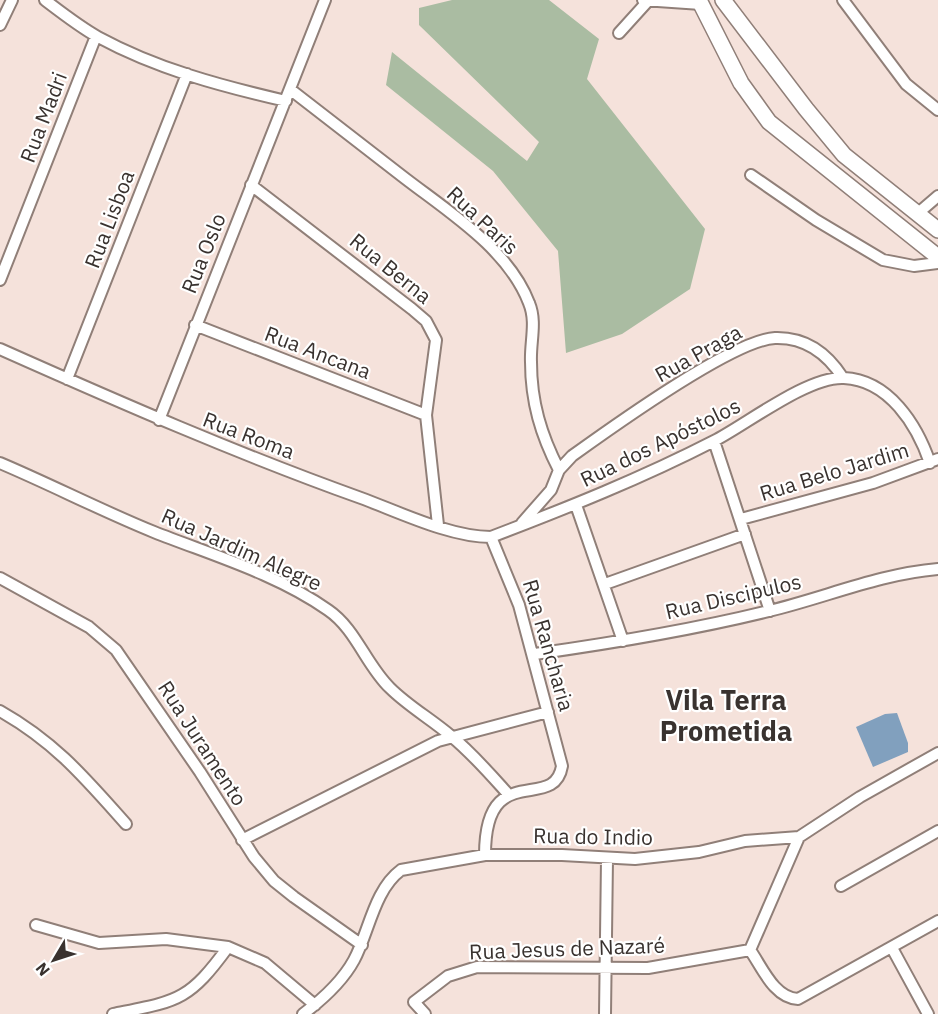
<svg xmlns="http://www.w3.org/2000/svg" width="938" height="1014" viewBox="0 0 938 1014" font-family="'IBM Plex Sans',sans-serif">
	<rect width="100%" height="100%" fill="#f5e2db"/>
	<path fill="#aabca2" d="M452 0H549L599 39 587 79 705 229 690 289 622 334 566 353 558 251 493 171 386 85 392 52 527 161 539 142 419 25V8Z"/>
	<path fill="#81a0be" d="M897 713 908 743V752L873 767 856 727 885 714Z"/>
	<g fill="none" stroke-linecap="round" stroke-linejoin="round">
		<g stroke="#907f78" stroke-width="14">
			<path id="street" d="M45 0C62 13 80 27 98 37 157 69 221 86 286 101
				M643 0 701 4
				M843 0 906 84 938 110
				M0 25 12 0
				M619 33 648 1
				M291 90C328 119 365 147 402 176 447 211 508 248 529 303 537 322 530 342 531 362 531 402 541 435 559 470
				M751 175 816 220 883 260 914 266 938 263
				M251 185 412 309 426 321 436 340 426 415 438 525
				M917 214 938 196
				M0 280 96 36
				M195 325 426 415
				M0 349C119 402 238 454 361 498 399 512 450 537 491 537 567 508 642 478 714 441 747 424 808 376 844 378 889 380 917 425 930 463
				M67 379 187 74
				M159 420 325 0
				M714 441 770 611
				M0 463C52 485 102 511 154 532 212 555 277 574 328 610 356 629 366 665 390 688 408 706 431 719 451 736 472 753 490 774 508 794
				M576 505 623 641
				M741 519 873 483 938 459
				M522 523 551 490 559 470 572 456C611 428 733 340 775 338 806 337 827 353 843 378
				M0 578 89 627 116 650 200 772 254 857 274 881 294 897 362 945
				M605 584 745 534
				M535 654C613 643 692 630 769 611 827 597 879 574 938 569
				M0 711C55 742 85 778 126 824
				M242 840 438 741 548 712
				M485 855C485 757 554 814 562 766L519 605 491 537
				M841 886 938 831
				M36 925 99 943 166 939 228 947 265 963 315 1005
				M892 948 928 1014
				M750 950C762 967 774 998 798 999L938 921
				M750 950 799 837
				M113 1014C177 1001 188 1002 228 947
				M303 1014C323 999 342 982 354 960 369 932 374 890 401 870L485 855H562L635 859 699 852 745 841 799 837 860 797 938 753
				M425 1014 414 1002 448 976 477 967 648 968 750 950
				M605 1014 607 859"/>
		</g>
		<g stroke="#907f78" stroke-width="18">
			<path id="secondary" d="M699 0 741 83 769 122 938 257
				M723 0 806 109 844 155 938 230"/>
		</g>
		<use href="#street" stroke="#fff" stroke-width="10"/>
		<use href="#secondary" stroke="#fff" stroke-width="15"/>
	</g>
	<g text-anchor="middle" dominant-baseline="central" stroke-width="4.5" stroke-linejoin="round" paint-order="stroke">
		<g font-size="21" fill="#39322f" stroke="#fff">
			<text transform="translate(43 117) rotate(-69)">Rua Madri</text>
			<text transform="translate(109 219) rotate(-69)">Rua Lisboa</text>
			<text transform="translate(483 220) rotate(43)">Rua Paris</text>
			<text transform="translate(203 253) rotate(-68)">Rua Oslo</text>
			<text transform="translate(391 268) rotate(39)">Rua Berna</text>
			<text transform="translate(318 352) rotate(21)">Rua Ancana</text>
			<text transform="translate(698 353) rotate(-29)">Rua Praga</text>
			<text transform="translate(249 435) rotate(21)">Rua Roma</text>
			<text transform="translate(660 442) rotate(-26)">Rua dos Apóstolos</text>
			<text transform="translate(834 471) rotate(-17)">Rua Belo Jardim</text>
			<text transform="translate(242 549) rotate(24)">Rua Jardim Alegre</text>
			<text transform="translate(733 596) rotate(-13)">Rua Discipulos</text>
			<text transform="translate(549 645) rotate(74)">Rua Rancharia</text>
			<text transform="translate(203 743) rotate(57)">Rua Juramento</text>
			<text transform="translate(593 836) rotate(1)">Rua do Indio</text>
			<text transform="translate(567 948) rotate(-2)">Rua Jesus de Nazaré</text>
		</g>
		<g font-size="27" font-weight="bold" fill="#39322f" stroke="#fff">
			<text x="726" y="699">Vila Terra<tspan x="726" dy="31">Prometida</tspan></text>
		</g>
	</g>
	<g transform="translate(54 960) rotate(231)" stroke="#ffffff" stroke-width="4.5" paint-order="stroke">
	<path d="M0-4.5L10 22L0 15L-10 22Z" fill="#39322f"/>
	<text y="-9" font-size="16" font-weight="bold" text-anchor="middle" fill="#39322f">N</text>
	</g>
</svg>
